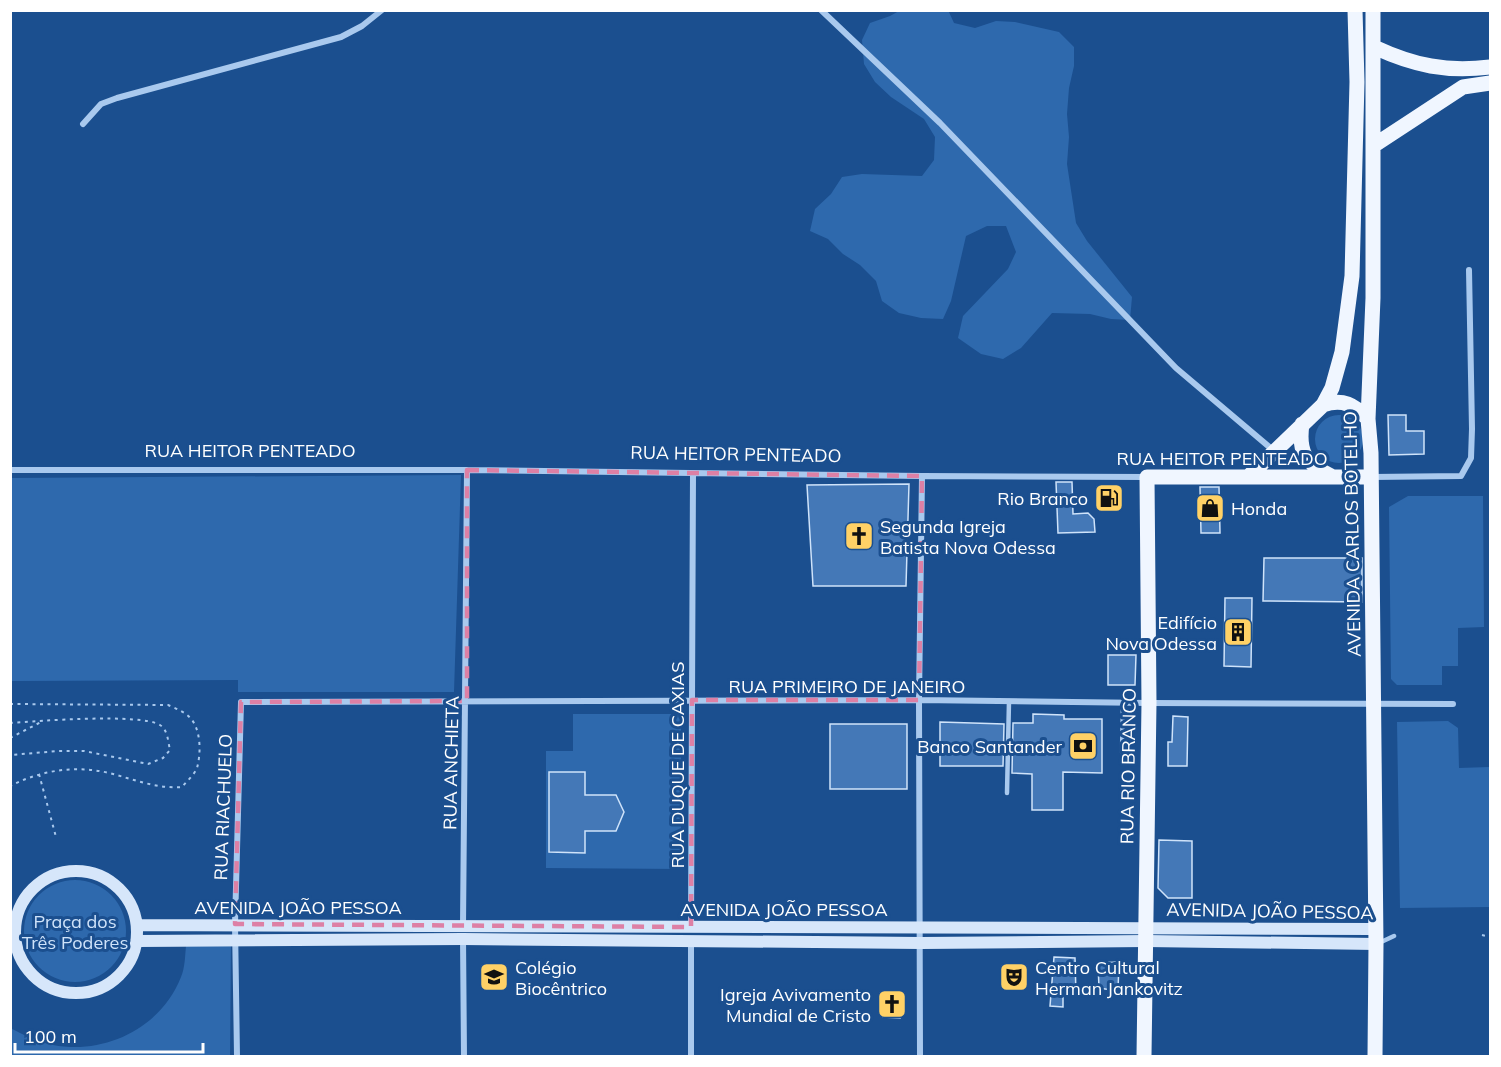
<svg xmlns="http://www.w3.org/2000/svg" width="1501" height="1067" viewBox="0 0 1501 1067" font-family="Mulish,sans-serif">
	<rect width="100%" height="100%" fill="#1b4f8f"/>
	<path fill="#2e69ad" d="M948 10 954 23 975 28 996 21 1015 22 1059 32 1074 47V66L1069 88 1067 114 1069 137 1067 164 1076 223 1087 241 1132 297 1130 320 1111 319 1090 314 1052 313 1021 348 1003 359 981 354 958 338 963 316 1008 269 1016 252 1006 226H987L966 236 951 301 943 319 921 318 899 313 882 301 876 281 860 265 843 254 828 239 810 231 815 209 831 194 842 177 862 174 922 176 934 160 935 137 924 119 891 97 875 82 864 64 862 40 870 23 890 16 899 11Z
		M1315 439a24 24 0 1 1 48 0a24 24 0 1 1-48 0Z
		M461 475 454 692H238V680L11 681V478Z
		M1408 496H1483L1484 627 1458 628V666H1442V685H1397L1391 679 1389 507Z
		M573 714H681V869L546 868V751H573Z
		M1448 721 1458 728 1459 768 1489 767 1490 907 1400 908 1397 722Z
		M24 931a51 51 0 1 1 102 0a51 51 0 1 1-102 0Z
		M231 945 230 1056H11L10 1028C24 1035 38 1042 53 1045 105 1055 161 1028 181 977 185 968 185 956 186 946Z"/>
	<path fill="#4478b7" stroke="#cfe3fa" stroke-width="1.5" d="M1388 415H1406V431H1424V454L1389 455Z
		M1056 482H1072L1073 514 1088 513 1094 519 1095 532 1058 533Z
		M909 484 906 586H813L807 485Z
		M1200 487H1219L1220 533H1201Z
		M1264 558H1362V602L1263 601Z
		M1225 598H1252L1251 667 1224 666Z
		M1108 655H1136L1135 685H1108Z
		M1033 714 1064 715V719H1102V773L1063 772V810H1032V774L1012 773 1013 723H1033Z
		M1173 716 1188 717 1187 766H1168V742H1172Z
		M940 722 1004 724 1003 766H940Z
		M830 724H907V789H830Z
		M549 772H585V795H616L624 812 616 831H585V853L549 852Z
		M1159 840 1192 841V898H1168L1158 888Z
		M1054 957 1075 958 1076 995H1063V1007L1050 1006Z
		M1119 962 1118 991 1099 988 1098 963Z
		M884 991H900V1018L883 1017Z"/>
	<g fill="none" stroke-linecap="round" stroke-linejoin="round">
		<path stroke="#a9c9ee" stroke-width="2" stroke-dasharray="3 4.5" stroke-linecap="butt" d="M10 704 168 705C177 709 186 712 192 720 201 732 201 754 197 768 194 775 187 781 182 787 156 789 133 779 109 773 75 765 42 770 10 786
			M10 723C37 721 141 713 160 725 168 730 168 742 170 750L163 758 148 764 84 751H59L10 755
			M10 738 41 722
			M39 774 56 837
			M1482 935 1490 937"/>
		<path stroke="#a9c9ee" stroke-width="4.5" d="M1122 752 1123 703
			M1007 793 1009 701
			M1379 943 1394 936"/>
		<path stroke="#a9c9ee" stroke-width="6" d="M821 10 940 123 1176 368 1274 451
			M83 124 101 104 117 98 341 37 362 26 382 10
			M10 470H467L922 476 1147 477
			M1372 477 1461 476 1471 458 1472 429 1469 270
			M463 927 467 470
			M691 929 693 474
			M463 937 464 1056
			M691 939V1056
			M237 1056 235 924 241 702 919 700 1149 703 1453 704
			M920 1056 919 700 922 476"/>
		<path stroke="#d6e6fa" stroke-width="12" d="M15 932a61 61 0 1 1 122 0a61 61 0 1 1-122 0Z
			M137 925 1376 929
			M137 941 463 939 921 943 1146 941 1376 944"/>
		<path stroke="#f0f6ff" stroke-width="15" d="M1373 10V298L1368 419 1371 453 1376 944 1375 1056
			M1374 47C1415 66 1446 72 1490 67
			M1373 146 1463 87 1490 83
			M1323 405C1343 398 1354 405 1368 419
			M1302 424C1298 452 1305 463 1331 476
			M1248 477 1323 405 1332 388 1342 352 1352 276 1357 82 1355 10
			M1144 1056 1149 703 1147 477H1371"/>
	</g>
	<path fill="none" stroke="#dd80a5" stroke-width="4.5" stroke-dasharray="12 8" stroke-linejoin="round" d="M467 470 922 476 919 700H692L691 927 235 924 241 702 467 701Z"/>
	<defs>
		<g id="fuel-square" transform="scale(1.5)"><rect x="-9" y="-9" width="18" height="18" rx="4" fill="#ffd166" stroke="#1b4f8f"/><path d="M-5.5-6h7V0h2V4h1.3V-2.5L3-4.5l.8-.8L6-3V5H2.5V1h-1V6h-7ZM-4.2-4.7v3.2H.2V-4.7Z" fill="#111"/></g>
		<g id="shop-square" transform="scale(1.5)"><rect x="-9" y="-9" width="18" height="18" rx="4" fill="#ffd166" stroke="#1b4f8f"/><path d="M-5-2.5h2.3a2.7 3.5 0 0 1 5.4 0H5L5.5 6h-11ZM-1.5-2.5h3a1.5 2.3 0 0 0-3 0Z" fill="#111"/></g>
		<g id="church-square" transform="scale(1.5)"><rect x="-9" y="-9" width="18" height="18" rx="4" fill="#ffd166" stroke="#1b4f8f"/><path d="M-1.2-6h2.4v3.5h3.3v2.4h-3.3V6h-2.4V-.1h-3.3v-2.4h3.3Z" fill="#111"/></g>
		<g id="building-square" transform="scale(1.5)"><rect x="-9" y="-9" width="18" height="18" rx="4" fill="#ffd166" stroke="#1b4f8f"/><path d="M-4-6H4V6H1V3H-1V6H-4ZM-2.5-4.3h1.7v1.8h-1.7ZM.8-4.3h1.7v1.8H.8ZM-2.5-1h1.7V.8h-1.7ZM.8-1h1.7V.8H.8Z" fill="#111"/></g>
		<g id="bank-square" transform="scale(1.5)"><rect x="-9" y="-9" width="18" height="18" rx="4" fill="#ffd166" stroke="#1b4f8f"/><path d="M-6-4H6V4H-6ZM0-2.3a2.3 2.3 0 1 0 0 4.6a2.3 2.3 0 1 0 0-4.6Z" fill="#111"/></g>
		<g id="school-square" transform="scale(1.5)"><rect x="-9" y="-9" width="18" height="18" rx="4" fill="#ffd166" stroke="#1b4f8f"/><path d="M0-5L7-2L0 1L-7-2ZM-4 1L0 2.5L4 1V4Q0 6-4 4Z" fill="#111"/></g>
		<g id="theatre-square" transform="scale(1.5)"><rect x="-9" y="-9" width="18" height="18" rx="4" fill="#ffd166" stroke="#1b4f8f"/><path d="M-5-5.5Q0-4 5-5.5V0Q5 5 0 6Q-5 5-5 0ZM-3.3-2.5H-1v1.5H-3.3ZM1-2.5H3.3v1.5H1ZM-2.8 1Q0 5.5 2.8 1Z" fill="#111"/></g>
	</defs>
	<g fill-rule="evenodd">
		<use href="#fuel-square" x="1109" y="498"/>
		<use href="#shop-square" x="1210" y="508"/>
		<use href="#church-square" x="859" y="536"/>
		<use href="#building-square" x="1238" y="632"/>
		<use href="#bank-square" x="1083" y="746"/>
		<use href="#school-square" x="494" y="977"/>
		<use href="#theatre-square" x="1014" y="977"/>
		<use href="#church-square" x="892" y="1004"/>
	</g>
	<g text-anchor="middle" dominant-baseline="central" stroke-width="6" stroke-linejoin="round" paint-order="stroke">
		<g font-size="18" fill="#fff" stroke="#1b4f8f">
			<text x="250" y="450">RUA HEITOR PENTEADO</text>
			<text transform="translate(736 454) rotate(1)">RUA HEITOR PENTEADO</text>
			<text x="1222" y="458">RUA HEITOR PENTEADO</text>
			<text transform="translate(1352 534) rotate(-91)">AVENIDA CARLOS BOTELHO</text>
			<text x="847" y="686">RUA PRIMEIRO DE JANEIRO</text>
			<text transform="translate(451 763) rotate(-89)">RUA ANCHIETA</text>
			<text transform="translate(677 765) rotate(-90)">RUA DUQUE DE CAXIAS</text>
			<text transform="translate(1128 766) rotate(-89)">RUA RIO BRANCO</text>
			<text transform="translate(223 807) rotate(-88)">RUA RIACHUELO</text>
			<text x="298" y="907">AVENIDA JOÃO PESSOA</text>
			<text x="784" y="909">AVENIDA JOÃO PESSOA</text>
			<text transform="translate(1270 911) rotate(1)">AVENIDA JOÃO PESSOA</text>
		</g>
		<g font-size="18" fill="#fff" stroke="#1b4f8f" text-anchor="end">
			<text x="1088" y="498">Rio Branco</text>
			<text x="1231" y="508" text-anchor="start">Honda</text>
			<text x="880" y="526" text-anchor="start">Segunda Igreja<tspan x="880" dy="21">Batista Nova Odessa</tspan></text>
			<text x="1217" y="622">Edifício<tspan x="1217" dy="21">Nova Odessa</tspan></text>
			<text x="1062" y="746">Banco Santander</text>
			<text x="515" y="967" text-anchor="start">Colégio<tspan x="515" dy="21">Biocêntrico</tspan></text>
			<text x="1035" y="967" text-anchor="start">Centro Cultural<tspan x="1035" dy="21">Herman Jankovitz</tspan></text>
			<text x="871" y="994">Igreja Avivamento<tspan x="871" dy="21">Mundial de Cristo</tspan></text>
		</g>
		<g font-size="18" fill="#cfe3fa" stroke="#1b4f8f">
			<text x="75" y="921">Praça dos<tspan x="75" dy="21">Três Poderes</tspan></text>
		</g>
	</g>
	<rect width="1501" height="1067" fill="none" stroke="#ffffff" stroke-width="24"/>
	<path d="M15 1043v9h188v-9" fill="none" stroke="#ffffff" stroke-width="3"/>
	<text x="24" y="1043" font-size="18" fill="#ffffff" stroke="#1b4f8f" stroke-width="4.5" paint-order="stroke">100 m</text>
</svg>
